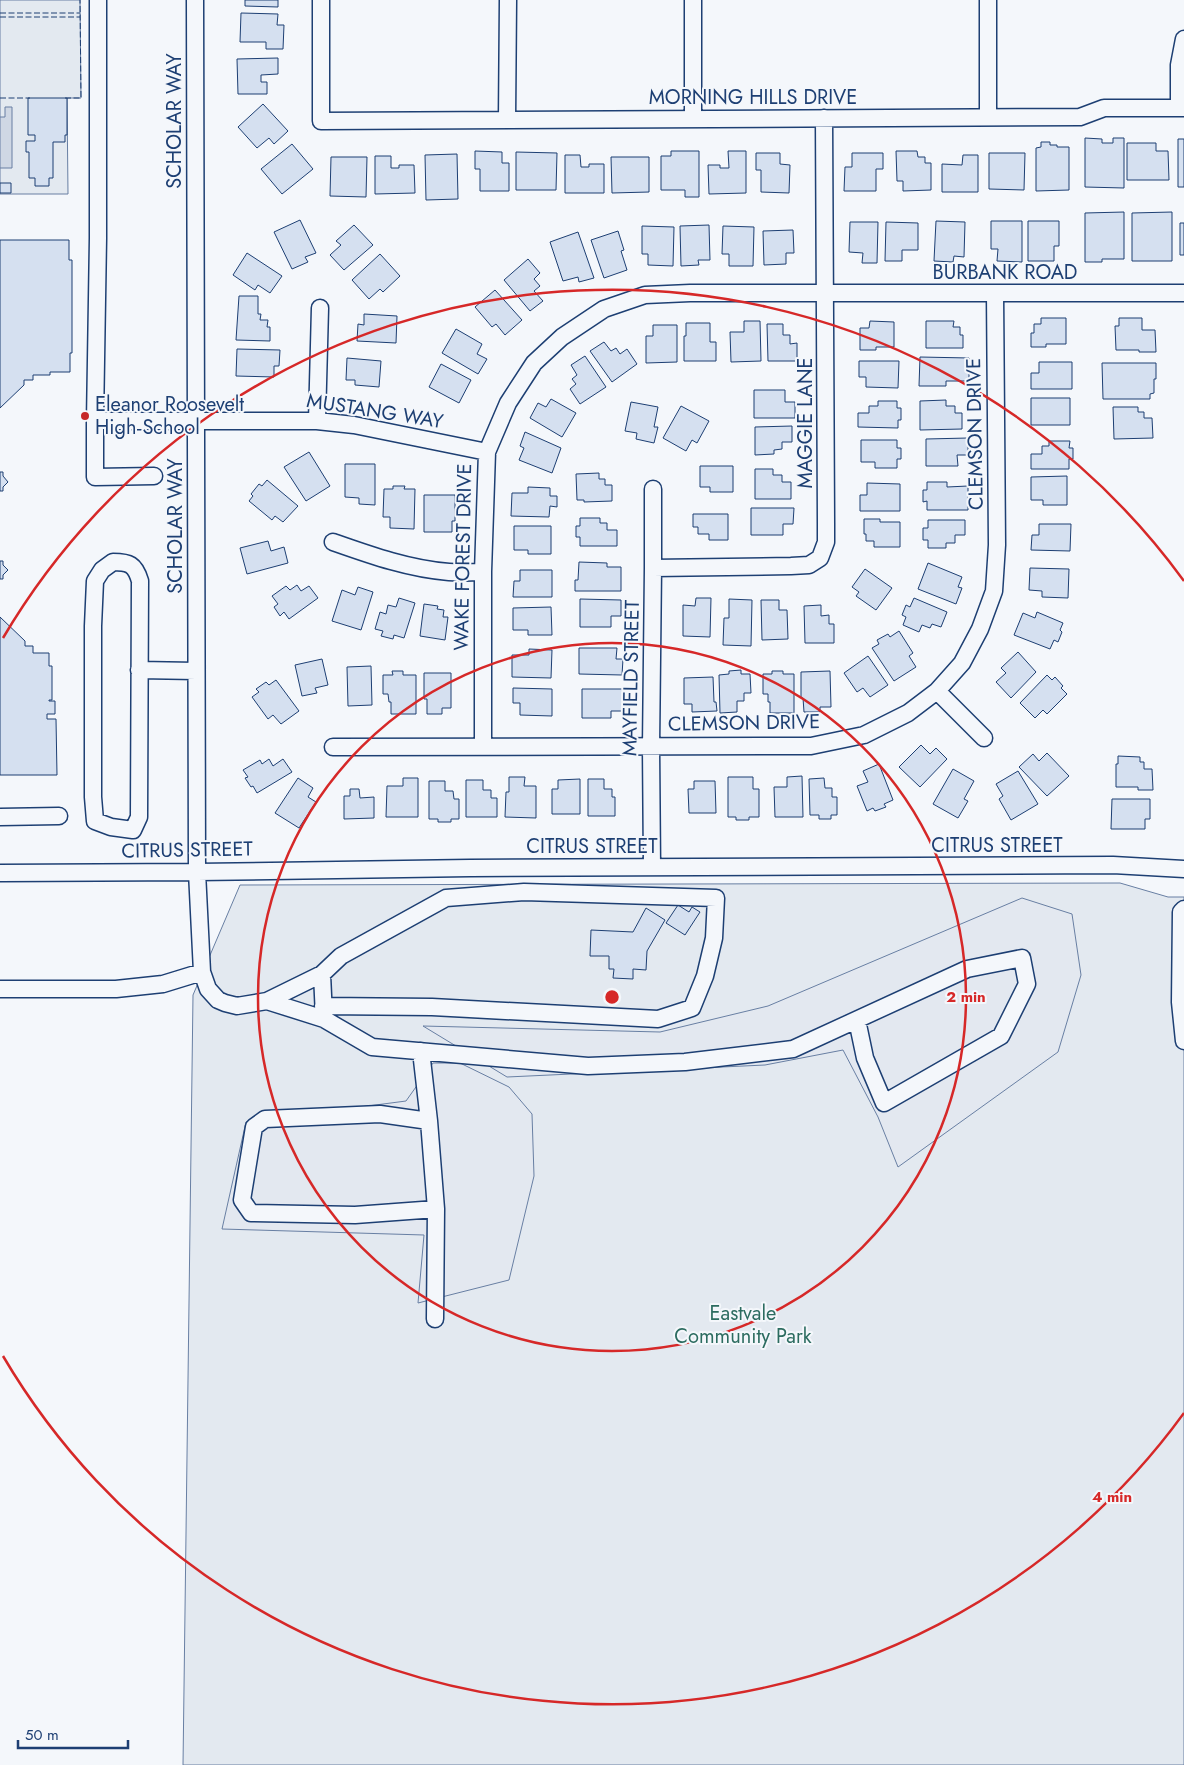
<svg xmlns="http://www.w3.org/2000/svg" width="1184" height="1765" viewBox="0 0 1184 1765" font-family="Jost,sans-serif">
	<rect width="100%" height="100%" fill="#f4f7fb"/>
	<path fill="#e3e9f0" stroke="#687fa3" d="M0 0H80L81 98H67L68 194H0Z
		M1120 883 1168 897H1184V1765H183L193 995 240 885Z"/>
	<path fill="#e3e8f0" stroke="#687fa3" d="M1022 898 1072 914 1081 975 1058 1052 898 1167 878 1117 843 1050 765 1065 507 1077 423 1026 660 1032 768 1006Z
		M433 1063H460L509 1087 532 1114 534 1176 509 1280 418 1303 424 1235 222 1229 246 1122 406 1101Z"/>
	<path fill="#cfd7e4" stroke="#687fa3" d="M5 107H12V168H0V117H5Z"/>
	<path fill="#d5e0f0" stroke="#1d3f73" d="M245 0H278V7L245 6Z
		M241 13 278 14 277 25H284L283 49H266V42H240Z
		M278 58V74L261 75V82H267V94H238L237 59Z
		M28 98H67V135H65V142H53V178H49V186H35V178H29V152H26V141H35V135H28Z
		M263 104 288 131 274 144 269 138 257 148 238 127Z
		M1085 138 1102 139V143H1113V138H1124V188L1085 187Z
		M1178 139H1184V187H1178Z
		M1041 142H1050V145H1057V147H1069V190L1036 191V148L1041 147Z
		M1127 143H1156V151H1168L1169 180H1127Z
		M292 144 313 169 282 194 261 169Z
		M475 151 502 152V163H509V191H480V169H475Z
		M671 151H699V197H685V190H661V156H671Z
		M728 151H746V193L709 194 708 165H720V168H729Z
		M896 151H917L918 157H925V163H931V190L903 191V181H897Z
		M516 152 557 153 556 190H516Z
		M756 153H780V164L790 165 789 193 761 192V170H756Z
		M852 153H883V169H876V191H844L845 167H852Z
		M989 153H1025L1024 190 989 189Z
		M457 154 458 199 426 200 425 155Z
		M565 155H580L581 167H589V164H604V193H565Z
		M963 155H978V192H942V164L962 165Z
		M375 156H391V168H399V165H414L415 193 375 194Z
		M331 157H367L366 197 330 196Z
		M611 157H649V192L612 193Z
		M0 183H11V193H0Z
		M1124 212V259H1102V262H1085V213Z
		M1172 212V261H1132V213Z
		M300 220 316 253 305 257 308 262 292 269 274 232Z
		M936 221 965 222 964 257 954 256 953 262 934 261Z
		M991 221H1022V262L997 261 998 249H991Z
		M1028 221H1059V246H1054V261H1028Z
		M850 222H878L877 263H862L863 253 849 252Z
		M886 222 918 223V250H902V261H885Z
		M1180 223H1184V255H1180Z
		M354 225 373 245 344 270 330 255 341 245 336 241Z
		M709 225 710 260H698L699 265 681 266 680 226Z
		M642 226 674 227 673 266 648 265V254H642Z
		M723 226 754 227 753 266H729V254H722Z
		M793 230 794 253H786V264L764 265 763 231Z
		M618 231 624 250 621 251 627 270 604 278 591 240Z
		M578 232 594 278 579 282 578 277 563 281 550 242Z
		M0 240H69V260H72V353H70V372H50V375H33V380H24V385L0 408Z
		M247 253 282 276 270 293 258 285 255 290 233 275Z
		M380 254 400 276 383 292 380 289 369 299 352 280Z
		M528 259 540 273 534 279 540 286 534 291 543 301 530 311 504 280Z
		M495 290 522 320 505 335 496 324 492 327 475 307Z
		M239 296H258V314H261L260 320H268L267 327H270V341L236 340Z
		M364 314 397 316 396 343 357 341 358 324 364 325Z
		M1041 318H1066V344H1046V347H1031V333H1034V324H1041Z
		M1119 318H1142V330H1155L1156 352H1139V350H1116L1115 326H1119Z
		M744 321H760L761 361 731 362 730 332H744Z
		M870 321 894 322V347H876V350H860V328H869Z
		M926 321H954L953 327H960V335H963V348H926Z
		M686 323H710V342H716V361H684V336H686Z
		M767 324H783V335H790V344L797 343V361H768Z
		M653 325H677V362L646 363V336H653Z
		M456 329 482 344 477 354 487 359 478 374 442 353Z
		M604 342 611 351 616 348 620 354 627 349 637 364 612 382 590 351Z
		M237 349 280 350 279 366H274V377L236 376Z
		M585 356 606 387 580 404 570 389 576 384 572 379 577 375 571 365Z
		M920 357 969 358V381H946V386H919Z
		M347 358 381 361 379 387 355 385V380H346Z
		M859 361H899L898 388 866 387V377H859Z
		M1039 362H1072V389H1031V373H1039Z
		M1102 363H1156V379H1154V393L1150 394V399H1103Z
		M441 364 471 380 459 403 429 387Z
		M754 390H785V402H795V418H754Z
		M1031 398H1070V425H1031Z
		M551 399 576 413 562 437 530 418 538 403 546 407Z
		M946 400V406H955V413H962V429L920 430V401Z
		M878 401H897V408H901V420H898V428L858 427V413H869V406H878Z
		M631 402 658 407 654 427H658L654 443 636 439 637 433 625 431Z
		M681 406 709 421 697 443 692 440 686 451 663 438Z
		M1113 407H1138V412H1144V418H1152L1153 438 1114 439Z
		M792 426V442H782V449L774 450V454L755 455V427Z
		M525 432 561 448 552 473 519 460 524 448 520 446Z
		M968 438V455H957L958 466H926V439Z
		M861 440H897V448H901V459H897V468H875V462H861Z
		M1049 441H1070L1069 448H1073V459H1069V469H1031V454H1042V446H1049Z
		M309 452 330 486 306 501 284 467Z
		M345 464H375V505L359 504V498L345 497Z
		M700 466H733V492H710V487H700Z
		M755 469H773V475H782V482H791V499H755Z
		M0 472H3V476L8 482 3 487V491H0Z
		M599 473V479H605V485H612V501L584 502V500H577L576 474Z
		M1067 476V505H1043V500H1031V477Z
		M267 480 298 506 283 522 275 516 272 520 249 501 253 496 251 494 259 484 262 486Z
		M927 482H947V487L968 486V510H927V501L923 502V490H927Z
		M867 483 900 484V511H860V495H867Z
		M393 486H405L404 489H415L414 529 390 528V517H383L384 489H393Z
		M528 487 550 488V496H557V507L550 506 549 517 511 516 512 493H528Z
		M424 495H455V521H452V532H424Z
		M751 508H794L793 524H783V535H751Z
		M693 514H728V540H709V534H698V527H693Z
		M580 518H600V523H607V530H617V546H580V537H576V526H580Z
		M864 519H880V522H900V547H874V541H866V534H864Z
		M928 520H965V535H955V543H946V548H928V540H923V528H928Z
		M1039 524H1071L1070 551 1031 550 1032 535H1039Z
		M514 526H551V554H528V550H514Z
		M268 541 271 551 284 547 288 563 247 574 240 548Z
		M0 561H3V565L8 570 3 575V579H0Z
		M579 562 607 563V567H621V591H575V580H578Z
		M928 563 962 577 958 587 962 588 956 604 918 589Z
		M1030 568 1069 569 1068 598 1042 597V591L1029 590Z
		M865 569 892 588 876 610 856 596 859 592 852 587Z
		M520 570H552V597H513L514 581H520Z
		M297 585 301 591 309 586 318 598 289 619 284 612 280 616 274 607 278 604 272 596 286 586 290 590Z
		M358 587 373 592 361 630 332 621 342 590 355 595Z
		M399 598 415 603 404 638 394 635 393 639 381 636 383 631 375 629 380 612 386 614 388 605 396 607Z
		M696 598H711L710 637 683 636V605L695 606Z
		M914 598 947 612 941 627 932 624 930 628 922 625 919 632 903 625 906 617 902 615 906 605 910 607Z
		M580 599 621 600V616H611V627H580Z
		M729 599 752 600 751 646 723 645 724 618H729Z
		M761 600H779V610H787L788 639 762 640Z
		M424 604 438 606 437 609 444 610 443 617H448L445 640 420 636Z
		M821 605V616L829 615V624H834V643H805L804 606Z
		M551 607 552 635H528V630H513V608Z
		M1037 612 1063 623 1060 630 1062 632 1058 642 1054 640 1050 649 1014 635 1023 613 1035 618Z
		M0 617 25 641V646H33V653H49V666H52V700H49V701H55V714H47V719H56L57 775H0Z
		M899 631 913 653 909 656 916 667 894 681 872 648 879 644 877 640 888 634 890 637Z
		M579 648H617L616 659H623L622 675 579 674Z
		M529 649 552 650 551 678 512 677V655H529Z
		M1018 652 1036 672 1011 698 996 682 1006 673 1001 668Z
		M868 656 888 685 870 697 863 688 857 692 844 673Z
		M322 659 328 685 315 688 317 693 302 696 295 665Z
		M371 666 372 705 348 706 347 667Z
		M741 670V674H750L751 693H744V701H737V712L720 713 719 675 729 674V671Z
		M392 671H403V675H416V714H391V702H389L388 694H383V675H393Z
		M772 671H783V674H794V713H770V702H768V694H763V674H772Z
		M830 671 831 707H820V712H804L803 698H801V672Z
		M424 673H451V708H442V714H427V699H424Z
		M1047 675 1052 680 1055 677 1063 686 1061 688 1067 694 1047 714 1043 710 1035 718 1020 703Z
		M713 677 714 702H716L717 711 692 712V704H684V678Z
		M276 680 299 711 281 724 273 715 268 719 252 697 259 692 256 689 266 682 269 685Z
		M513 688 552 689V716L520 715V703H513Z
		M582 689H624V711H611V718H582Z
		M921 745 930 754 936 748 947 759 920 787 899 767Z
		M1047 753 1069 776 1047 796 1019 767 1033 754 1039 761Z
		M1118 756 1140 757V762H1144V769H1152L1153 790H1138V787H1116V764H1118Z
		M269 759 273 766 283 759 292 772 257 793 253 786 251 787 245 778 248 777 243 770 260 760 262 764Z
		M879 764 893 800 884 804 886 807 875 811 873 808 867 811 857 786 868 782 863 771Z
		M953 769 974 781 964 799 968 801 958 818 933 804Z
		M1018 771 1038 804 1011 820 999 799 1003 796 996 784Z
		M802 776 803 817H775L774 787H787V777Z
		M509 777H525L524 786H536V818L505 817 506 792H509Z
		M728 777H753V789H759V817H749V820H736V817H728Z
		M298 778 313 788 308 797 316 802 299 828 275 813Z
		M403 778H418V817H386L387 786H403Z
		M824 778 825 788H832V797H837V815H831V819H819V815H810L809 779Z
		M580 779V814H552V789H558V780Z
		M588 779H604V789H612V797H615V816H588Z
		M466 780H483V790H491V798H497V817H466Z
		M429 781H445V791H453L454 799H459V819H451V822H438V819H429Z
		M694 781H715L716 813H689L688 789H694Z
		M350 789H359L360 798 374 797V818L344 819V796H350Z
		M1112 799H1150V819H1145V829H1111Z
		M678 905 689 912 692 907 700 912 685 935 666 923Z
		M646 908 665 920 647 951 646 970 633 969V979L613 978 614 969H609V956H590L591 930 633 932Z"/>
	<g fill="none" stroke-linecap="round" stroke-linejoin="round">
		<g stroke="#1d3f73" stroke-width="19">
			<path id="minor" d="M195 0 197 872 202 972 208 989 218 1000 225 1003 237 1006 267 1001 322 974 341 956 446 898 524 892 716 898 714 938 705 976 692 1008 658 1019 432 1007 323 1006
				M321 0V121L1080 117 1104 108H1184
				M693 0V119
				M988 0V117
				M1179 108V65L1184 39
				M507 120 508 0
				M95 421 98 238V0
				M317 421 320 308
				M154 476 95 477V421H317L354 425 487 452
				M333 542C370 555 409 569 449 572 460 573 472 572 483 572
				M113 562C129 562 135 564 140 581L139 817 133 830 111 827 95 821 93 797V626L95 581 102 570Z
				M653 568 791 566 809 565 820 558 826 542V523L824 118
				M139 670 196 671
				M937 691 984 738
				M333 747 811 746 864 735 908 713 937 691 962 663 980 629 994 591 997 545 995 293
				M483 747V572L487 452 508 403 534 363 562 337 604 309 645 295 690 293H1184
				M0 817 59 816
				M652 867 651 747 653 568V489
				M0 873 197 872 470 868 1113 865 1184 869
				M1184 909 1181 912 1180 1002 1184 1041
				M322 974 324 1017
				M0 989H116L163 984 202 972
				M267 1001 324 1019 372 1047 588 1066 685 1062 793 1049 967 969 1022 958 1027 984 1001 1036 884 1103 865 1058 857 1020
				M421 1051 429 1121 380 1114 265 1119 254 1127 242 1200 251 1213 355 1215 436 1209 429 1121
				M435 1319 436 1209"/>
		</g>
		<use href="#minor" stroke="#f4f7fb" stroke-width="16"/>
		<path stroke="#1d3f73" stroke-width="1" stroke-dasharray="6 2.5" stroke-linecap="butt" d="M0 13H80
			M0 17H80
			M0 98H30
			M65 98H81L80 0"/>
	</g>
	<g fill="none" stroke="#d62828" stroke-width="2.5">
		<circle cx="612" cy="997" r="354"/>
		<path d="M1184 1413A707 707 0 0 1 3 1356M3 638A707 707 0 0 1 1184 581"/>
	</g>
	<circle fill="#c62828" stroke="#f4f7fb" stroke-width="2" cx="85" cy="416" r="5"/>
	<g text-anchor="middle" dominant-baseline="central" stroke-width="4" stroke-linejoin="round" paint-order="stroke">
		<g font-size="20" fill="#1d3f73" stroke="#f4f7fb">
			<text x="753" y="97">MORNING HILLS DRIVE</text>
			<text transform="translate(174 121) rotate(-90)">SCHOLAR WAY</text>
			<text x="1005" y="272">BURBANK ROAD</text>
			<text transform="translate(375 411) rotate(9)">MUSTANG WAY</text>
			<text transform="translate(805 423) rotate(-90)">MAGGIE LANE</text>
			<text transform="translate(975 434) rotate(-91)">CLEMSON DRIVE</text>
			<text transform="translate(175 526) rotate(-90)">SCHOLAR WAY</text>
			<text transform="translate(463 557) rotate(-89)">WAKE FOREST DRIVE</text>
			<text transform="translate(631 678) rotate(-89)">MAYFIELD STREET</text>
			<text transform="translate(744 723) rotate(-1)">CLEMSON DRIVE</text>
			<text x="997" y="845">CITRUS STREET</text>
			<text x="592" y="846">CITRUS STREET</text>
			<text transform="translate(187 850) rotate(-1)">CITRUS STREET</text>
		</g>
		<g font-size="20" fill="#1d3f73" stroke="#f4f7fb" text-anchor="start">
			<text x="95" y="404">Eleanor Roosevelt<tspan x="95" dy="23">High School</tspan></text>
		</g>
		<g font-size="20" fill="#2c6c60" stroke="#f4f7fb">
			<text x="743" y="1313">Eastvale<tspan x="743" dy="23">Community Park</tspan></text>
		</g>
	</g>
	<circle cx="612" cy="997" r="8" fill="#d62828" stroke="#f4f7fb" stroke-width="2.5"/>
	<g font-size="15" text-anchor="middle" font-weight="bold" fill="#d62828" stroke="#f4f7fb" stroke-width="4" stroke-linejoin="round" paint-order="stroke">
		<text x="966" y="1002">2 min</text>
		<text x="1112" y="1502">4 min</text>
	</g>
	<path d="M18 1740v8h110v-8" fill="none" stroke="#1d3f73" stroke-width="2.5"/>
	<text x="25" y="1740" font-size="15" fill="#1d3f73" stroke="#f4f7fb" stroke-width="4" paint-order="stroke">50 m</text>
</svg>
